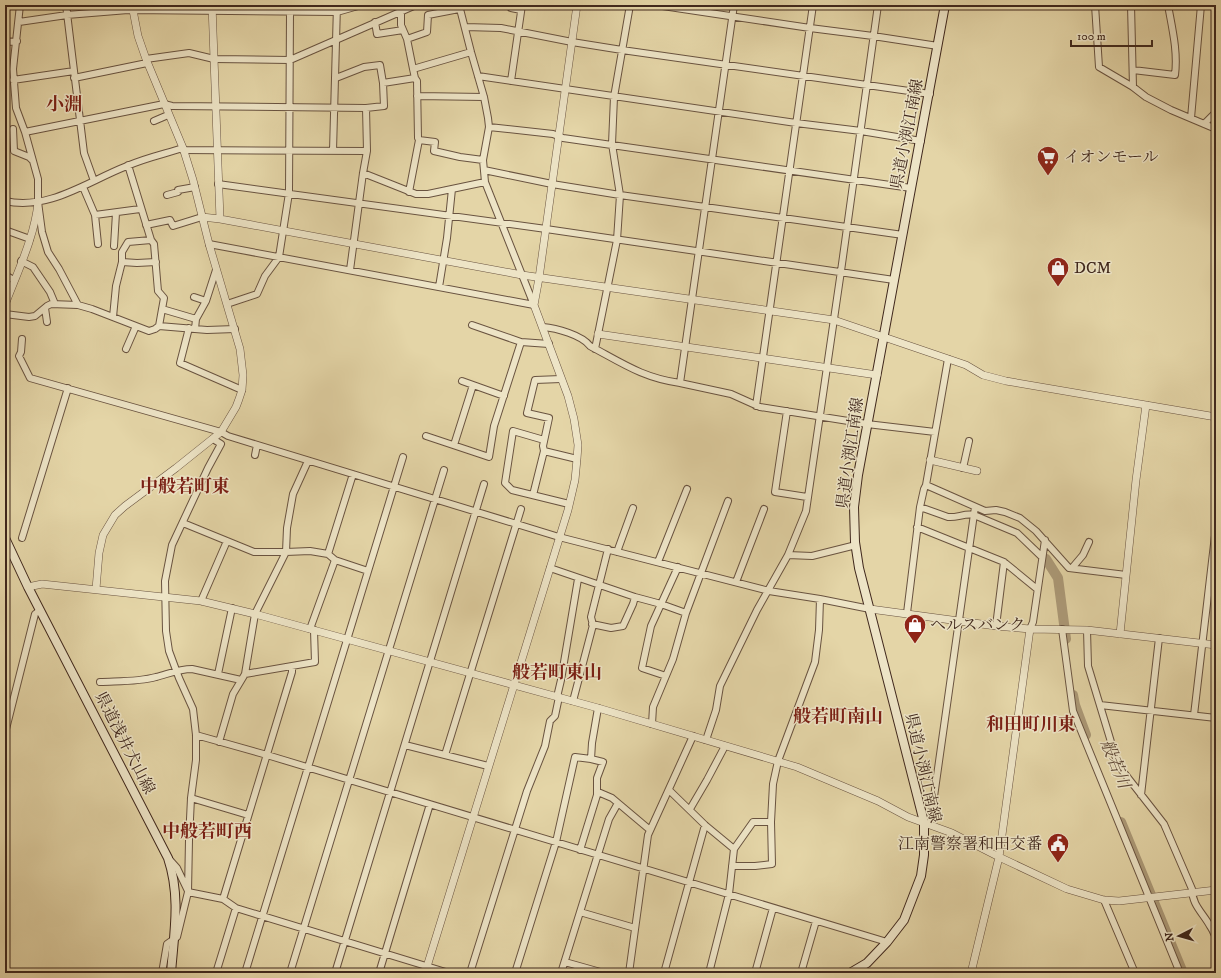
<svg xmlns="http://www.w3.org/2000/svg" width="1221" height="978" viewBox="0 0 1221 978" font-family="'IM FELL DW Pica','Noto Serif JP',serif">
	<rect width="100%" height="100%" fill="#e4d5a7"/>
	<filter id="stains"><feTurbulence type="fractalNoise" baseFrequency=".005" numOctaves="4"/><feColorMatrix values="0 0 0 0 .2 0 0 0 0 .09 0 0 0 0 .02 0 0 0 .5 -.17"/></filter>
	<radialGradient id="worn" r=".72"><stop offset=".6" stop-color="#630" stop-opacity="0"/><stop offset="1" stop-color="#630" stop-opacity=".3"/></radialGradient>
	<g fill="none" stroke-linecap="round" stroke-linejoin="round">
		<path stroke="#ac9a78" stroke-width="10" d="M1046 559 1058 578 1066 639
			M1073 695 1075 705 1086 735
			M1121 822 1183 973"/>
		<g stroke="#695340" stroke-width="8">
			<path id="minor" d="M20 5 13 69 16 108 25 132 38 179V202L42 232 48 252 59 269 78 305 92 309 149 331 155 329 159 326 207 330 235 329
				M66 5 84 153 94 181
				M401 5V25L407 39 413 69
				M656 5 810 28 873 36 938 46
				M734 5 680 383 731 394 760 407 867 424 935 432
				M1095 5 1099 67 1133 87 1146 97 1171 110 1216 129
				M1131 5 1133 87
				M511 8 521 10
				M19 22 67 15 128 10 337 12 358 6
				M375 22 377 34 403 30
				M465 27 501 28 572 42 622 50 930 94
				M407 39 427 32 428 15 459 9
				M5 42 17 41
				M146 59 189 53 214 59 290 60 416 5
				M1133 70 1175 75C1178 51 1172 28 1168 5
				M478 76 796 123 861 131 921 141
				M74 78 147 63
				M13 80 74 71
				M511 81 522 5
				M383 83 415 78
				M417 96 484 97
				M1191 118 1201 5
				M154 121 168 115
				M1204 124 1216 112
				M489 127 553 134 563 138 911 188
				M13 129 14 151 29 157 32 160
				M25 132 164 104 172 106 366 108 384 106 383 83 380 65 364 67 336 78
				M419 140 435 142 434 151 460 157 483 160
				M183 150 367 151
				M333 151 337 5
				M128 165 151 240 154 244 158 291 164 298 159 326
				M484 170 552 184 620 195 903 235
				M363 173 416 194H428L485 182
				M218 184 546 229 894 280
				M83 187 95 215 98 244
				M409 192 419 140 418 138 417 81 415 78 413 69 471 52
				M167 195 178 192V190L195 187
				M5 201C49 211 88 181 127 166 145 158 164 154 183 148
				M95 215 140 209
				M146 225 170 220 173 226 202 217
				M5 230 30 239
				M209 244 534 305 485 182 483 160 489 127 488 118 484 97 471 52 459 5
				M114 246 116 213
				M21 261 33 267 50 292 55 304
				M122 262 137 263 156 262
				M350 270 363 173 367 151 366 108
				M5 275 14 280
				M439 287 447 238 452 189
				M194 297 206 301
				M227 304 257 294 265 276 279 257 289 193 290 12
				M45 308 47 322
				M162 309 196 319
				M5 314 29 317 35 316 47 306 51 304 78 305
				M113 317 116 286 122 262V252L128 242 151 240
				M472 325 521 342
				M543 327C556 328 582 335 590 346 622 363 643 378 680 383
				M189 328 180 363 242 390
				M195 329 196 319 206 301 216 270
				M22 339 21 352 19 356 30 378 221 432 228 436 559 537 769 591 820 599 870 609
				M126 349 136 326
				M595 349 617 240 620 195 612 144 614 97 630 5
				M462 381 504 396
				M756 406 813 5
				M787 411 775 492 807 497
				M426 436 489 457 494 426 521 342 549 344
				M544 440 513 431 505 483 512 490 569 504
				M454 445 473 385
				M544 451 577 459
				M255 455 257 445
				M963 468 969 441
				M926 485 985 511 996 510 1005 512 1020 518 1036 531 1069 568 1126 575
				M533 495 544 451 543 446 549 418 527 413 535 380 561 379
				M920 507 948 517C957 518 965 513 974 515L1017 533 1042 557
				M183 523 254 552H286L310 551 328 554 335 560 368 571
				M917 527 1004 562 1037 589
				M22 538 68 388
				M617 552 633 508
				M328 554 353 474
				M788 555 812 556 856 545
				M658 562 687 489
				M550 568 635 597 661 604 686 613
				M1072 568 1083 555 1089 542
				M736 582 764 509
				M201 601 227 541
				M907 613 920 507 924 489 926 485 948 359
				M592 624 611 628 623 626 633 604 635 597
				M996 626 1004 562
				M310 629 335 560
				M1030 629 1033 622 1045 540
				M1062 629 1073 711 1180 973
				M1087 630 1088 666 1118 765 1164 824 1192 889C1192 905 1203 913 1210 926 1213 930 1214 934 1216 938
				M218 674 232 608
				M245 674 315 662 314 630
				M666 676 642 668 651 626 678 567
				M100 682C118 681 138 682 156 677 168 674 179 669 192 669L241 680
				M557 697 561 680 578 579
				M573 701 593 625 591 617 608 549
				M1100 705 1216 718
				M1194 715 1216 527
				M652 724 653 707 673 659 686 613 728 501
				M5 733 35 614 40 610
				M196 735 267 755 887 942
				M706 740 716 710 720 686 757 610 788 555 806 511 841 271 878 5
				M219 742 233 694 245 674 255 614 286 552 287 528 293 494 308 461
				M405 745 488 766
				M445 755 521 509
				M669 790 705 825 734 849
				M598 792 612 798 650 830
				M1141 795 1159 638
				M191 798 248 815
				M690 809 707 780 725 746
				M930 825 975 507
				M580 850 597 795V778L603 762 591 759 592 743 598 708
				M169 859 177 868 188 891
				M732 866H755L772 864 771 822
				M188 892 223 899 236 908 449 973
				M223 899 292 672V666
				M1104 900 1135 973
				M580 912 635 928
				M565 962 604 973
				M162 973 167 944 177 937 188 892 189 840 191 798 196 760V735L193 709 179 678 169 651 166 631 165 581 172 545 208 468 221 444 213 439
				M216 973 236 908
				M245 973 403 457
				M290 973 444 470
				M335 973 484 484
				M379 973 430 804
				M470 973 527 791 545 746 550 721 555 716 559 697
				M515 973 556 842 575 757 591 759
				M561 973 609 819 618 803
				M629 973 648 835 693 736
				M664 973 705 825
				M709 973 729 894 734 849 753 822H771L773 784 778 761 815 662 819 630 820 599
				M755 973 773 908
				M801 973 816 921"/>
		</g>
		<g stroke="#695340" stroke-width="8">
			<path id="tertiary" d="M212 5 220 219
				M202 217 220 219 522 275 834 320 966 365 983 375 1006 381 1216 417
				M5 305C17 273 35 236 38 202
				M598 334 877 375
				M930 460 977 471
				M28 587 42 584 201 601 255 614 598 708 797 767 878 801 908 817 952 833 999 857 1067 889 1104 900 1119 901 1216 890
				M96 589 99 553 103 535 115 515 125 506 176 468 221 432 236 407 239 399 242 390 243 375 240 349 209 244 193 180 183 148 146 59 138 36 132 5
				M870 609 996 626 1030 629 1087 630 1216 645
				M1120 634 1136 480 1146 405
				M425 973 568 510 575 480 577 459 578 445 574 419 568 396 534 305 539 278 577 5
				M971 973 999 857 1030 629"/>
		</g>
		<g stroke="#40281d" stroke-width="10">
			<path id="secondary" d="M5 538 28 587 168 858C181 897 174 933 171 973
				M850 973 867 963 887 942 904 920 921 876 924 855V822L859 568 855 542 854 507 858 475 945 5"/>
		</g>
		<use href="#minor" stroke="#ede4c6" stroke-width="6"/>
		<use href="#tertiary" stroke="#ede4c6" stroke-width="7"/>
		<use href="#secondary" stroke="#ede4c6" stroke-width="8"/>
	</g>
	<defs>
		<g id="supermarket-pin" transform="scale(1.15)"><path d="M0 17L-7.5 6A9.5 9.5 0 1 1 7.5 6Z" fill="#8f2418" stroke="#ede4c6"/><path d="M-6-5.5h2.5l.6 2H6L4.5 2H-2.5L-4.4-4H-6ZM-1.5 3.2a1.3 1.3 0 1 0 .1 0ZM3 3.2a1.3 1.3 0 1 0 .1 0Z" fill="#fff"/></g>
		<g id="shop-pin" transform="scale(1.15)"><path d="M0 17L-7.5 6A9.5 9.5 0 1 1 7.5 6Z" fill="#8f2418" stroke="#ede4c6"/><path d="M-5-2.5h2.3a2.7 3.5 0 0 1 5.4 0H5L5.5 6h-11ZM-1.5-2.5h3a1.5 2.3 0 0 0-3 0Z" fill="#fff"/></g>
		<g id="civic-pin" transform="scale(1.15)"><path d="M0 17L-7.5 6A9.5 9.5 0 1 1 7.5 6Z" fill="#8f2418" stroke="#ede4c6"/><path d="M-.6-6.5H3V-4.5H.6V-3L4-1V1h2V6H-6V1h2V-1L-.6-3ZM-1.2 2.5V6h2.4V2.5Z" fill="#fff"/></g>
	</defs>
	<g fill-rule="evenodd">
		<use href="#supermarket-pin" x="1048" y="157"/>
		<use href="#shop-pin" x="1058" y="268"/>
		<use href="#shop-pin" x="915" y="625"/>
		<use href="#civic-pin" x="1058" y="844"/>
	</g>
	<g text-anchor="middle" dominant-baseline="central" stroke-width="3" stroke-linejoin="round" paint-order="stroke">
		<g font-size="16" fill="#40281d" stroke="#ede4c6">
			<text transform="translate(907 134) rotate(-79)">県道小渕江南線</text>
			<text transform="translate(850 453) rotate(-82)">県道小渕江南線</text>
			<text transform="translate(125 743) rotate(63)">県道浅井犬山線</text>
			<text transform="translate(923 768) rotate(77)">県道小渕江南線</text>
		</g>
		<g font-size="16" fill="#40281d" stroke="#ede4c6" text-anchor="start">
			<text x="1064" y="157">イオンモール</text>
			<text x="1074" y="268">DCM</text>
			<text x="930" y="625">ヘルスバンク</text>
			<text x="1042" y="844" text-anchor="end">江南警察署和田交番</text>
		</g>
		<g font-size="17" font-style="italic" fill="#604a38" stroke="#ede4c6">
			<text transform="translate(1115 764) rotate(68)">般若川</text>
		</g>
		<g font-size="18" font-weight="bold" fill="#7a1f14" stroke="#ede4c6">
			<text x="64" y="105">小淵</text>
			<text x="185" y="487">中般若町東</text>
			<text x="557" y="673">般若町東山</text>
			<text x="838" y="717">般若町南山</text>
			<text x="1031" y="725">和田町川東</text>
			<text x="207" y="832">中般若町西</text>
		</g>
	</g>
	<rect width="1221" height="978" fill="none" stroke="#e4d5a7" stroke-width="20"/>
	<rect x="6" y="6" width="1209" height="966" fill="none" stroke="#40281d" stroke-width="2"/>
	<rect x="10" y="10" width="1201" height="958" fill="none" stroke="#40281d"/>
	<g transform="translate(1179 936) rotate(264)" stroke="#ede4c6" stroke-width="3" paint-order="stroke">
	<path d="M0-3L7 15L0 10L-7 15Z" fill="#40281d"/>
	<text y="-6" font-size="11" font-weight="bold" text-anchor="middle" fill="#40281d">N</text>
	</g>
	<path d="M1071 40v6h81v-6" fill="none" stroke="#40281d" stroke-width="2"/>
	<text x="1077" y="40" font-size="12" fill="#40281d" stroke="#ede4c6" stroke-width="3" paint-order="stroke">100 m</text>
	<rect width="100%" height="100%" filter="url(#stains)"/>
	<rect width="100%" height="100%" fill="url(#worn)"/>
</svg>
